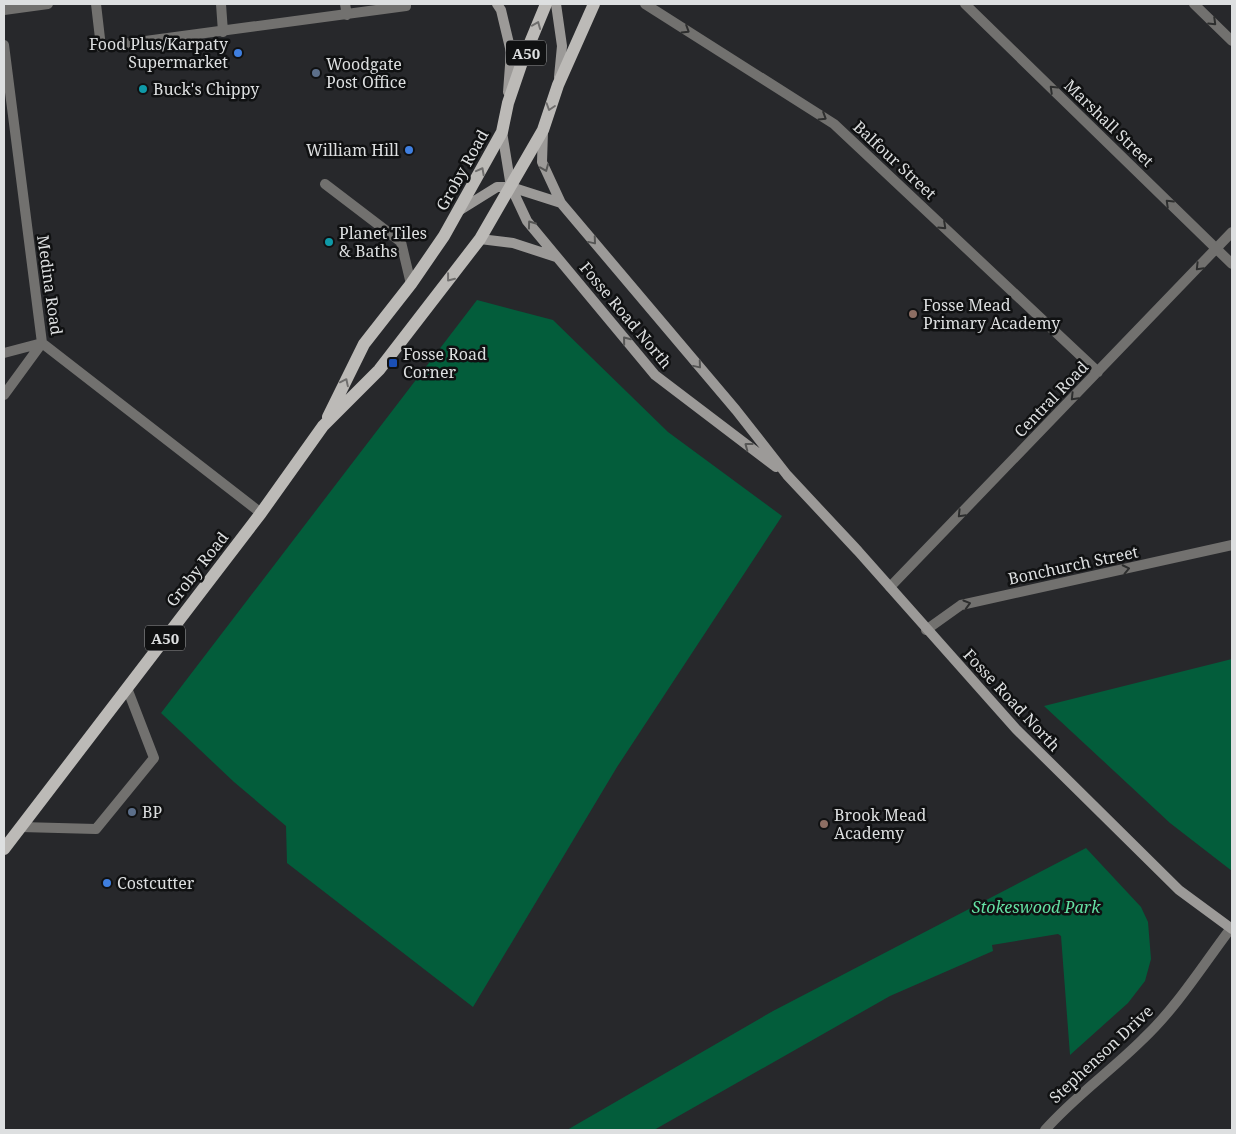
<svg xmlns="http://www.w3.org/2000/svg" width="1236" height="1134" viewBox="0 0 1236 1134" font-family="'Noto Serif',serif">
	<rect width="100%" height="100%" fill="#27282b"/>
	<path fill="#035d3b" d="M477 300 553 320 668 432 782 516 617 767 473 1007 287 863 286 826 234 782 161 713Z
		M1232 659V871L1170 823 1044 706Z
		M1086 848 1141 907 1148 922 1151 959 1145 981 1128 1003 1070 1055 1061 936 1058 934 992 945 993 951 890 996 654 1130H567L773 1011Z"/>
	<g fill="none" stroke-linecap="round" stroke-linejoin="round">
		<path stroke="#72716f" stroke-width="10" d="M96 4 101 47 406 6V4
			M221 4 223 32
			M345 4 347 15
			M325 184 401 242 411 284
			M21 827 96 829 154 758 127 688"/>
		<path stroke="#72716f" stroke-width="10" d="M645 4 834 124 1098 372
			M965 4 1232 264
			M1194 4 1232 41
			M4 10 48 4
			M4 45 42 343 261 513
			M4 353 42 343
			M4 395 42 343
			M890 587 1232 232
			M926 630 961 605 1232 545
			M1045 1130C1075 1096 1111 1071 1143 1039 1177 1007 1203 965 1231 928"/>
		<path stroke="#9c9a98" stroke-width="10" d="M497 4 501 10 511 52 508 92
			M556 4 562 46 559 77
			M543 131 542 162 561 203 736 410 787 475 858 551 1016 729 1179 890 1232 929
			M502 132 511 187 527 221 655 375 776 467
			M460 210 497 187H511L561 203
			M480 239 513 243 556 257"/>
		<path stroke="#bcbab7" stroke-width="12" d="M328 417 364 344 411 284 444 236 502 132 508 103 522 62 546 4
			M4 849 261 513 323 426 379 370 480 239 543 130 558 85 594 4"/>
	</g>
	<defs><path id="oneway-chevron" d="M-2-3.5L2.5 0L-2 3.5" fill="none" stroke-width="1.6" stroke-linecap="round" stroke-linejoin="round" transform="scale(1.25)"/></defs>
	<g stroke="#2d2e2e">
		<use href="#oneway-chevron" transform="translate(1213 22) rotate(44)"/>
		<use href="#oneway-chevron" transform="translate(686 30) rotate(32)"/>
		<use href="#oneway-chevron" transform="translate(1053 89) rotate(-136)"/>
		<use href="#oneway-chevron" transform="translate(823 117) rotate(32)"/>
		<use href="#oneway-chevron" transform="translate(1169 203) rotate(-136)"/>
		<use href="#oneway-chevron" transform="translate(943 226) rotate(43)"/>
		<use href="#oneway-chevron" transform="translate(1199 267) rotate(134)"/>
		<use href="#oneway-chevron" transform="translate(1074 397) rotate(134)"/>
		<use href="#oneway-chevron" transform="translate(961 514) rotate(134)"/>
		<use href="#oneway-chevron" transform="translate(1126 569) rotate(-12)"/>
		<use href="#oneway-chevron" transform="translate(967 604) rotate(-16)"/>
	</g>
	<g stroke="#6f6e6d">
		<use href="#oneway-chevron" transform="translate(537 25) rotate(-68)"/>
		<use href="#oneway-chevron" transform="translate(550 107) rotate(108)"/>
		<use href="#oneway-chevron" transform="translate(481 171) rotate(-62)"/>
		<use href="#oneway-chevron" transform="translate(450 278) rotate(128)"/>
		<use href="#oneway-chevron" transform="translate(345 382) rotate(-64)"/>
	</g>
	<g stroke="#565655">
		<use href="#oneway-chevron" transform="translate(545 168) rotate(68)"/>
		<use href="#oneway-chevron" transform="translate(531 224) rotate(-126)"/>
		<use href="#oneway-chevron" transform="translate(593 241) rotate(50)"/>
		<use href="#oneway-chevron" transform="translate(626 340) rotate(-129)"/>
		<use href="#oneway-chevron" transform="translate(698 365) rotate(50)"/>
		<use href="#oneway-chevron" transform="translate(748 446) rotate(-143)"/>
	</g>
	<g fill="#3f7fe0" stroke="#101112" stroke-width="2">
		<circle cx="238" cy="53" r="5"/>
		<circle cx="409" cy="150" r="5"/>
		<circle cx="107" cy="883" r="5"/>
	</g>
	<g fill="#5c6f8a" stroke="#101112" stroke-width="2">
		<circle cx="316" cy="73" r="5"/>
		<circle cx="132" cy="812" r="5"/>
	</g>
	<g fill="#0f9aa8" stroke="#101112" stroke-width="2">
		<circle cx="143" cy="89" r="5"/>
		<circle cx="329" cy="242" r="5"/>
	</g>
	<g fill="#8d6e63" stroke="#101112" stroke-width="2">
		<circle cx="913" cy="314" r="5"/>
		<circle cx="824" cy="824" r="5"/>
	</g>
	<rect fill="#1a4fb4" stroke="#101112" stroke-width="2" x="388" y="358" width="10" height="10" rx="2.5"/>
	<g text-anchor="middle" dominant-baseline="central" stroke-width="5" stroke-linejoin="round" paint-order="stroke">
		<g fill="#101112" stroke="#a0a1a2" stroke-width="1">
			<rect x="506" y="40.5" width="40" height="25" rx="4"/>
			<rect x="145" y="625.5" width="40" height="25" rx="4"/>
		</g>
		<g font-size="15" font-weight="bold" fill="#dddfe0">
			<text x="526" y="53">A50</text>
			<text x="165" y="638">A50</text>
		</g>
		<g font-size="16" fill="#dddfe0" stroke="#101112" text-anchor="start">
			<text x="228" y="44" text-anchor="end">Food Plus/Karpaty<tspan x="228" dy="18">Supermarket</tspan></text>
			<text x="326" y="64">Woodgate<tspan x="326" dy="18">Post Office</tspan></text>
			<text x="153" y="89">Buck's Chippy</text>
			<text x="399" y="150" text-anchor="end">William Hill</text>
			<text x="339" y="233">Planet Tiles<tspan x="339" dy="18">&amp; Baths</tspan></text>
			<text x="923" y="305">Fosse Mead<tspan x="923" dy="18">Primary Academy</tspan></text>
			<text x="403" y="354">Fosse Road<tspan x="403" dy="18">Corner</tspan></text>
			<text x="142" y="812">BP</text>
			<text x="834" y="815">Brook Mead<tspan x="834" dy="18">Academy</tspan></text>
			<text x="117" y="883">Costcutter</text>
		</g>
		<g font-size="16" fill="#dddfe0" stroke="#101112">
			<text transform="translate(1109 123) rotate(44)">Marshall Street</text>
			<text transform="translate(895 160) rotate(43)">Balfour Street</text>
			<text transform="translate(462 170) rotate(-61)">Groby Road</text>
			<text transform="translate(50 285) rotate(82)">Medina Road</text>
			<text transform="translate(626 315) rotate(50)">Fosse Road North</text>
			<text transform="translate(1051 399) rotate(-46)">Central Road</text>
			<text transform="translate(1073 565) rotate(-12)">Bonchurch Street</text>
			<text transform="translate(197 569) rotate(-52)">Groby Road</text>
			<text transform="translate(1012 700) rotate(47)">Fosse Road North</text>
			<text transform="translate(1101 1054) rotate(-43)">Stephenson Drive</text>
		</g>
		<g font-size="16" font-style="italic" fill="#64e2a4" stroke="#101112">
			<text x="1036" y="907">Stokeswood Park</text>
		</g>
	</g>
	<rect width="1236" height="1134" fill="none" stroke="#dddfe0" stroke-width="10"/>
</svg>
